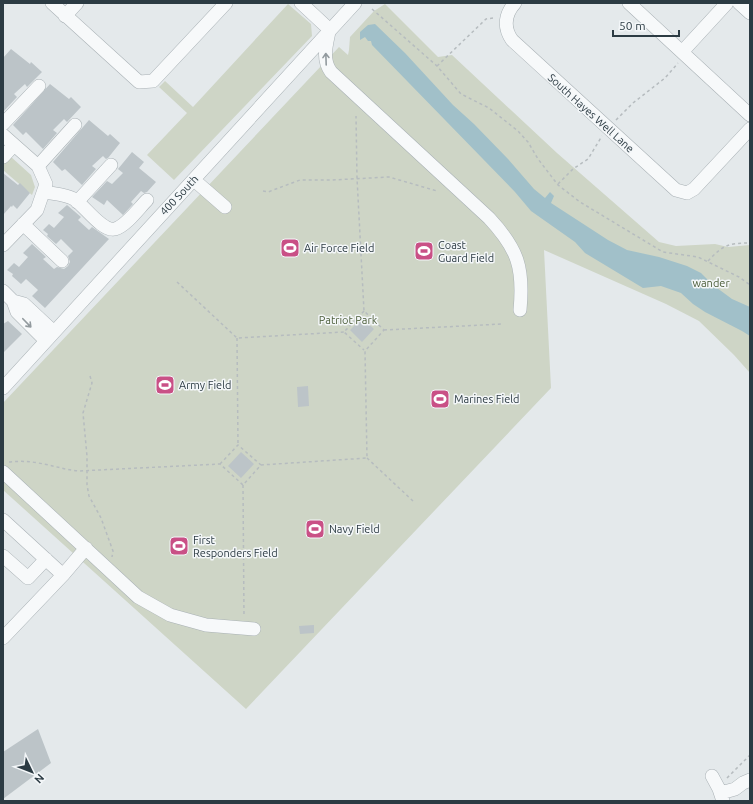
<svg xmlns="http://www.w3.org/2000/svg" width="753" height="804" viewBox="0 0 753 804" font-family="Ubuntu,sans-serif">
	<rect width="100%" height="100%" fill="#e4e9eb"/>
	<path fill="#ced5c6" d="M288 4 311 24 312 36 174 180 147 155 187 113 159 87 165 81 193 107Z
		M385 4 438 57 452 55 557 153 659 242 676 246 715 244 728 247 750 245V373L734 355 699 321 666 304 544 250 551 388 246 709 3 490V403L339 47 348 55 349 50 350 37 374 11Z
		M10 156 31 175 35 187 32 195 3 170V163Z"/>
	<path fill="#a1c0c9" d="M375 24 405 53 453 105 474 124 508 159 534 189 545 198 550 192 554 196 551 203 608 240 627 250 659 257 687 266 701 273 713 285 732 299 750 307V336L742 331 705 312 693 304 681 293 661 286 643 288 585 253 575 242 531 211 515 192 372 45 371 41H368L365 37 360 40V32L368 25Z"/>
	<path fill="#bcc4c8" d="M11 49 30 64 31 62 42 72 27 87 25 84 14 94 17 97 3 112V58Z
		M50 84 69 99 71 97 81 107 67 122 64 119 53 130 57 133 43 149 26 132 23 135 13 125Z
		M89 120 108 136 110 134 120 143 108 158 106 159 103 156 92 166 96 169 82 185 65 169 62 171 53 162Z
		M132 152 144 162 139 168 156 182 147 192 144 193 141 191 131 202 133 204 123 215 107 200 104 205 92 197 107 181 112 184 123 173 118 169Z
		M3 173 18 185 20 183 30 193 17 209 13 205 12 207 11 206 3 215Z
		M67 205 81 217 78 220 89 230 92 227 109 239 45 308 32 296 38 290 26 279 21 284 12 276 13 274 7 270 14 263 19 267 28 257 23 253 32 244 46 257 43 259 54 269 57 267 64 269 68 266 70 262 68 256 73 251 61 239 56 244 47 236 48 234 43 230 49 224 54 228 64 217 58 213Z
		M362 318 374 329 362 342 350 330Z
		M8 321 22 334 3 353V324Z
		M308 386 309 406 298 407 297 387Z
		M241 452 254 464 241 478 228 466Z
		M314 625V633L300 634 299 626Z
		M38 729 51 763 3 799V752Z"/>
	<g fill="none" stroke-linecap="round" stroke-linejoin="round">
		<g stroke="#a9b1b5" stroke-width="14">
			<path id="minor" d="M52 3 139 82 153 81 226 3
				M301 3 330 30
				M515 3C505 14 503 27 512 40L676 190 687 193 694 189 750 129
				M629 3 750 115
				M739 3 750 13
				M65 16 77 3
				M329 32C326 46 322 60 331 72L489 218C518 249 524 268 520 310
				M682 52 727 3
				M3 124 39 86
				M3 135 38 166 46 184 37 210 3 245
				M3 157 14 145
				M38 166 75 125
				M194 180 225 207
				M44 192C54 194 65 194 74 199 85 206 102 232 115 229 126 226 139 208 147 200
				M77 202 111 165
				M23 224 62 261
				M3 291 13 301 24 304 54 332
				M13 301 17 312 46 341
				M3 388 355 3
				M3 472 138 597 170 615 206 625 254 629
				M3 520 63 575 86 548
				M3 556 28 578 46 559
				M3 638 63 575
				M712 776 719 789 723 801
				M721 793 735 789 743 783 750 780"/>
		</g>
		<path stroke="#b6bcbf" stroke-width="1.5" stroke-dasharray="3 3" stroke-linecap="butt" d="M372 9 437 66 461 94 489 108 518 131 528 142 538 159 558 185 580 202 663 252 698 257 739 277 750 285
			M437 66 486 19 493 18
			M616 120 633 103 665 78 678 63
			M558 184 573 169 588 159 602 136
			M263 191 268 192 300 180H332L389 177 437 191
			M708 261C723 245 728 243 750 243
			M177 282 237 338 344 332
			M364 311 344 332 364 350
			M384 330 502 324
			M237 338 238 445
			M90 376 92 383 83 413 87 456V485L89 496 101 518 113 551 112 557
			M367 458 413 501
			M9 462C19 461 28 461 38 463 52 465 65 470 79 471L220 464 243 485 261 465 367 458 365 351 384 330 364 311 357 178 356 116
			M220 464 238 445 261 465
			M243 485 244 617
			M727 778 750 755"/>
		<use href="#minor" stroke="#f7f9fa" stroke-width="13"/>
	</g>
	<defs><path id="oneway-shaft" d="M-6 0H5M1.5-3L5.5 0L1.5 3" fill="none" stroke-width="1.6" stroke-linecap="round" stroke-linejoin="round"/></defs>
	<g stroke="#929a9e">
		<use href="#oneway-shaft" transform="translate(326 59) rotate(-92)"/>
		<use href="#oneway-shaft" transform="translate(27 323) rotate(46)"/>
	</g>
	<defs>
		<g id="stadium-square" transform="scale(1)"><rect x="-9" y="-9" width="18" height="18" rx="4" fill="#c95086" stroke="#f4f7f9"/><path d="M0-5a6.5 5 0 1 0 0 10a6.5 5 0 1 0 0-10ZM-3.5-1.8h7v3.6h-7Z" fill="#fff"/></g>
	</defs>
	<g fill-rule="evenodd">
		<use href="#stadium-square" x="290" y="248"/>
		<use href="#stadium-square" x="424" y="251"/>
		<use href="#stadium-square" x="165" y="385"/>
		<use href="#stadium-square" x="440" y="399"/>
		<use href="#stadium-square" x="315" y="529"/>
		<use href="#stadium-square" x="179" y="546"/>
	</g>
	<g text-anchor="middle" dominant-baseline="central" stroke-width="3" stroke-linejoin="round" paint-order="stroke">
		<g font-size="11" fill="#2c3b43" stroke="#f4f7f9">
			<text transform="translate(591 113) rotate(42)">South Hayes Well Lane</text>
			<text transform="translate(179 195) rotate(-47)">400 South</text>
		</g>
		<g font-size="11" fill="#2c3b43" stroke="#f4f7f9" text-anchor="start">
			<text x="438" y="245">Coast<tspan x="438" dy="13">Guard Field</tspan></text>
			<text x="304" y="248">Air Force Field</text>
			<text x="179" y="385">Army Field</text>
			<text x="454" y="399">Marines Field</text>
			<text x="329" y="529">Navy Field</text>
			<text x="193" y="540">First<tspan x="193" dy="13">Responders Field</tspan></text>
		</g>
		<g font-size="11" fill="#4c5e3a" stroke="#f4f7f9">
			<text x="711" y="283">wander</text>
			<text x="348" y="320">Patriot Park</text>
		</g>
	</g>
	<rect width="753" height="804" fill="none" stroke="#2c3b43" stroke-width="8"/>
	<g transform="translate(32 772) rotate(133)" stroke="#f4f7f9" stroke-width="3" paint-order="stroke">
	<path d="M0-3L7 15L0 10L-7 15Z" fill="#2c3b43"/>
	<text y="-6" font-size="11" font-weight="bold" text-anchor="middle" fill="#2c3b43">N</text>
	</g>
	<path d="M613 30v6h66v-6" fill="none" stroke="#2c3b43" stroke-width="2"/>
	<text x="619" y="30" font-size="12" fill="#2c3b43" stroke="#f4f7f9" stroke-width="3" paint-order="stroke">50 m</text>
</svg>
